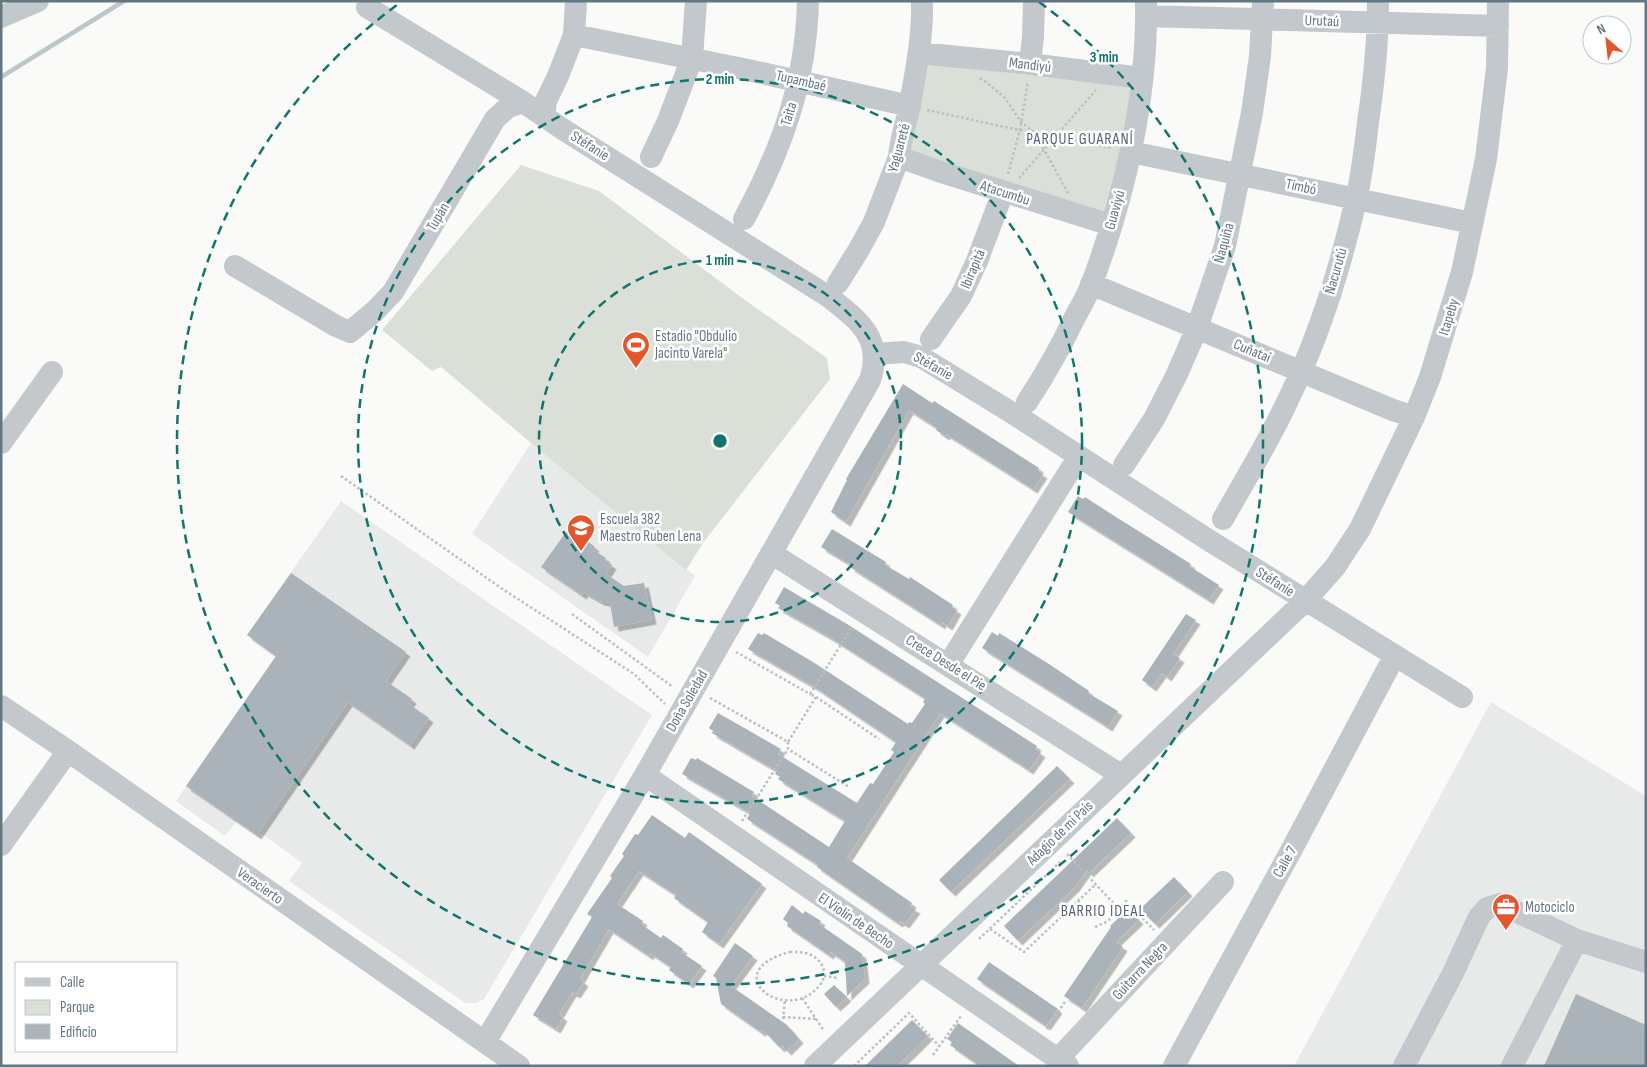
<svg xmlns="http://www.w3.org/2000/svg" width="1647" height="1067" viewBox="0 0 1647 1067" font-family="'Sofia Sans Condensed',sans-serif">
	<defs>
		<filter id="shadow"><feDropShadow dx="4.5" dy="4.5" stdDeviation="0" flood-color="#0004"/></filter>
	</defs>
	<rect width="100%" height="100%" fill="#fafaf8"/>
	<path fill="#e8e9e9" d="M531 443 695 576 648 657 472 534Z
		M341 501 652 715 484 999 476 1003H465L289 881 302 863 261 833 258 837 236 822 225 836 176 801 276 656 247 635Z
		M1491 702 1646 796V1066H1294Z"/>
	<path fill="#dadfd7" d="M926 63 1129 87 1132 93 1111 205 1102 213 910 151Z
		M521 165 599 191 745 300 827 358 830 379 703 543 686 570 531 443 441 367 432 371 382 330Z"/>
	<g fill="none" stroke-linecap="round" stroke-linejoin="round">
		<path stroke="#bbc7cb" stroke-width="4.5" d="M1 77 124 1"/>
	</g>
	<path fill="#aab3b9" filter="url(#shadow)" d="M903 384 932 403 934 401 1039 468 1038 471 1043 474 1033 489 946 434 945 436 936 430 937 428 909 410 846 522 831 512 847 480 846 479Z
		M1078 496 1083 499 1085 497 1116 517 1191 564 1189 566 1219 585 1209 600 1068 512Z
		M832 529 886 562 885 565 909 579 910 577 953 605 952 607 957 610 948 626 942 622 941 625 850 567 851 565 821 547Z
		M566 532 578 541 582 537 595 547 593 550 606 558 605 560 612 565 606 574 624 586 644 583 652 620 614 627 610 603 600 601 584 592 582 595 541 567Z
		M291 573 406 652 386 681 412 699 409 704 429 718 410 745 348 702 257 835 186 786 276 656 247 635Z
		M784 587 847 624 1037 746 1035 749 1041 753 1029 770 940 713 847 858 912 903 910 906 916 909 905 924 900 921 898 923 817 867 818 865 747 819 750 813 682 774 691 758 696 760 697 758 754 792 752 796 829 847 845 821 778 779 780 777 775 774 777 771 712 733 713 731 709 728 718 713 781 749 778 754 857 803 870 783 873 784 894 752 891 750 896 742 816 688 748 649 758 633 762 635 764 633 813 662 908 724 909 722 912 723 925 704 923 702 925 699 920 695 831 638 778 608 780 606 775 603Z
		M1186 614 1196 620 1173 654 1180 658 1167 677 1162 673 1152 687 1142 680Z
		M992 632 998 636 999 633 1049 664 1089 691 1088 693 1118 711 1108 727 982 648Z
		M1057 766 1070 779 951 892 939 880Z
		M652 815 685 838 689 832 762 884 719 944 702 932 708 922 674 898 676 895 639 871 617 904 643 921 641 924 661 938 663 935 683 949 681 952 702 966 689 984 669 970 671 967 650 953 649 956 609 929 580 979 584 982 576 994 572 992 559 1014 563 1017 556 1029 533 1015 592 917 587 914 612 878 610 876 624 856 622 854 635 834 638 835Z
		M1117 818 1131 833 1089 873 1087 870 1075 887 1018 941 1004 926Z
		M1174 877 1188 892 1155 924 1140 909Z
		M792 905 803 914 805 911 821 921 819 924 862 954 865 979 847 996 845 962 831 952 829 955 787 926 788 923 783 919Z
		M1128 909 1139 920 1116 942 1123 947 1082 1008 1064 996 1111 927 1110 926Z
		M735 943 753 956 731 986 787 1025 799 1039 787 1051 782 1046 780 1048 763 1030 761 1032 721 1004 716 978 713 976Z
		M989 962 1058 1009 1046 1026 977 979Z
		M834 985 847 997 836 1007 824 994Z
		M1576 994 1646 1025V1066H1544Z
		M912 1020 928 1036 914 1050 897 1066H865Z
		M958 1023 1019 1066H980L950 1045 952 1042 947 1039Z"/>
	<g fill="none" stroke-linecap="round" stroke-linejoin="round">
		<path stroke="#bbbfc2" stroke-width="2.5" stroke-dasharray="2.5 2.5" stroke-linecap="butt" d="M980 78 986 82 1005 98 1021 122 1035 133 1068 193
			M927 110 1005 127 1112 148
			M1008 174 1020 130 1028 81
			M1019 178 1096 90
			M341 476 501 588 634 674 665 704
			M572 614 673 687
			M736 652 810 694 852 627
			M816 697 879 739
			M710 698 788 742 816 697 810 694
			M788 742V749L849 787
			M742 821 788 749
			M1067 854 1119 909
			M1078 901 1085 909
			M1095 927 1108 921 1126 901 1154 930
			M990 929 1024 952 1096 884
			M979 939 1060 862
			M790 952C796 952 803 952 809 954 822 959 829 973 820 985 787 1027 714 972 790 952Z
			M824 976 838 978
			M802 998 824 1031
			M783 1017 816 1019
			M783 1019 785 1000
			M1047 1029 1066 1000
			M933 1055 961 1016
			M854 1066 909 1013 939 1046"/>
		<path stroke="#c3c8cc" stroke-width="22" d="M367 7 523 102 564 130 829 297C858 320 884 338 870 380L645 775 485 1042
			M1146 16 1498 26
			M1 17 38 1
			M574 35 748 70 910 106
			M919 53 1030 64 1142 78
			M1030 64 1033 37 1034 1
			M544 116 546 101 558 76 574 35 576 1
			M1131 152 1472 223
			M651 157 668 121 692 58 696 1
			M899 157 938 171 1111 225
			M744 219C782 149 806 82 808 1
			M235 266 336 326 350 332 375 311 393 292 495 119 508 107 523 102
			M838 283 858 251 874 222 899 157C900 139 907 122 910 104 916 71 923 36 922 1
			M1091 284 1393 410 1414 417
			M931 339 961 296 977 261 1003 192
			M875 354 904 352 921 357 1017 416 1210 541 1462 697
			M1027 402C1045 375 1061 346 1075 317 1081 306 1088 294 1092 283 1125 195 1148 95 1146 1
			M1 443 52 372
			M1124 465 1154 419 1177 374 1197 328 1225 246 1252 113 1260 56 1263 1
			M1223 519C1245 480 1269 441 1288 400 1319 337 1340 269 1356 200 1362 175 1365 148 1368 122 1374 82 1378 41 1378 1
			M771 553 1121 775
			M948 665 1079 456
			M1 706 68 751 519 1066
			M645 775 1068 1066
			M1 845 68 751
			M1058 1059 1223 882
			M815 1066 1305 601 1335 567 1360 529 1414 417 1430 377 1462 272 1486 159 1497 68 1498 1
			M1174 1066 1293 847 1394 657
			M1404 1066 1452 975 1479 917 1487 908 1500 904 1577 940 1646 962
			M1512 1066 1577 940"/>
	</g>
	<g fill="none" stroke="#0f766e" stroke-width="2.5" stroke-dasharray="9 6">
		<circle cx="720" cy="441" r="181"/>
		<circle cx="720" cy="441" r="362"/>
		<path d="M1039 2A543 543 0 1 1 401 2"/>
	</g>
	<defs>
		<g id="stadium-pin" transform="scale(1.4375)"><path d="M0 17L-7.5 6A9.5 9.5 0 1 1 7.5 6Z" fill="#e4572e" stroke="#fff"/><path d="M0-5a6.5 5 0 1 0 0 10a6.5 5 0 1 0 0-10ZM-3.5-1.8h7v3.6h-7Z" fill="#fff"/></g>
		<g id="school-pin" transform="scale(1.4375)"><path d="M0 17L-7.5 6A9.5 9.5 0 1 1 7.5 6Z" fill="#e4572e" stroke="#fff"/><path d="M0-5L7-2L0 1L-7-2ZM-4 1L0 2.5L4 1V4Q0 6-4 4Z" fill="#fff"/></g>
		<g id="office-pin" transform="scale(1.4375)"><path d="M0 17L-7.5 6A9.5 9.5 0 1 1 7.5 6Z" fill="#e4572e" stroke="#fff"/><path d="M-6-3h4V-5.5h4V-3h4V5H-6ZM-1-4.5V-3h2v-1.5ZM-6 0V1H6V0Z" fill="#fff"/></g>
	</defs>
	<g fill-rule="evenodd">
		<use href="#stadium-pin" x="636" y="345"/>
		<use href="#school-pin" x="581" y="528"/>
		<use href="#office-pin" x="1506" y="907"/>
	</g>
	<g text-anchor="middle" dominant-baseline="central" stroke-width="5" stroke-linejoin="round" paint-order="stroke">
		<g font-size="15" fill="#657683" stroke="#fff">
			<text transform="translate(1322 21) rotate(2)">Urutaú</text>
			<text transform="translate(1030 65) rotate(7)">Mandiyú</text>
			<text transform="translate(801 81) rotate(13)">Tupambaé</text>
			<text transform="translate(789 114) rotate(-73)">Taita</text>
			<text transform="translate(590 146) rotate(32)">Stéfanie</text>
			<text transform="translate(899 148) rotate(-75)">Yaguareté</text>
			<text transform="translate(1301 187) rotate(12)">Timbó</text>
			<text transform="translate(1005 193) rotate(18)">Atacumbu</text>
			<text transform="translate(1115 210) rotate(-74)">Guaviyú</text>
			<text transform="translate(438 217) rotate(-59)">Tupán</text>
			<text transform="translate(1224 243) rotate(-75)">Ñaquiña</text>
			<text transform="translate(973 269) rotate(-67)">Ibirapitá</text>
			<text transform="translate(1336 271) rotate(-74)">Ñacurutú</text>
			<text transform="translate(1449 317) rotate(-73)">Itapeby</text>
			<text transform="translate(1252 351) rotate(23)">Cuñataí</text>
			<text transform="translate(933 366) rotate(29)">Stéfanie</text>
			<text transform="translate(1275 582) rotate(32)">Stéfanie</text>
			<text transform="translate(946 663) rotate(32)">Crece Desde el Pie</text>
			<text transform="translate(687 701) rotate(-60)">Doña Soledad</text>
			<text transform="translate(1060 833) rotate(-44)">Adagio de mi País</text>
			<text transform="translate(1285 862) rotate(-61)">Calle 7</text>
			<text transform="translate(260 886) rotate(35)">Veracierto</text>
			<text transform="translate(856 921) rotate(34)">El Violín de Becho</text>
			<text transform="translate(1140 971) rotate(-47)">Guitarra Negra</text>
		</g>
		<g font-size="15" fill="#657683" stroke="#fff" text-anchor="start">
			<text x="655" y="336">Estadio "Obdulio<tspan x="655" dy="17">Jacinto Varela"</tspan></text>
			<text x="600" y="519">Escuela 382<tspan x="600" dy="17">Maestro Ruben Lena</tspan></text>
			<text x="1525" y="907">Motociclo</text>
		</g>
		<g font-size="16" letter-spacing="1" fill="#57646e" stroke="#fff">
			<text x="1080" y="139">PARQUE GUARANÍ</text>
			<text x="1103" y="911">BARRIO IDEAL</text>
		</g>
	</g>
	<circle cx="720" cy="441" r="8" fill="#0f766e" stroke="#fff" stroke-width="2.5"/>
	<g font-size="15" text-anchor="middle" font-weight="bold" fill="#0f766e" stroke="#fff" stroke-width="5" stroke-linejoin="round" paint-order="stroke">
		<text x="1104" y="62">3 min</text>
		<text x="720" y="84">2 min</text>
		<text x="720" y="265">1 min</text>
	</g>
	<rect width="1647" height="1067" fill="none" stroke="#657683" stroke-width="5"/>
	<rect x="15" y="962" width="162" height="90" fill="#ffffff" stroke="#c1c8cd"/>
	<rect x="25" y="978" width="25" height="8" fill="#c3c8cc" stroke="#c1c8cd"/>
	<text x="60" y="987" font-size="15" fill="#657683">Calle</text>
	<rect x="25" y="1000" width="25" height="15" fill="#dadfd7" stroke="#c1c8cd"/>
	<text x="60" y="1012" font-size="15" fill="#657683">Parque</text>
	<rect x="25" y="1024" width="25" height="15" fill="#aab3b9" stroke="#c1c8cd"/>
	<text x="60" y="1037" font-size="15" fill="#657683">Edificio</text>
	<g transform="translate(1607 40) rotate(332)"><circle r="24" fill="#ffffff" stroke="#c1c8cd"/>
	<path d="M0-4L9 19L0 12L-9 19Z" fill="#e4572e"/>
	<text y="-8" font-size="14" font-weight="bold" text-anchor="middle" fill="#657683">N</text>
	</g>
</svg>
